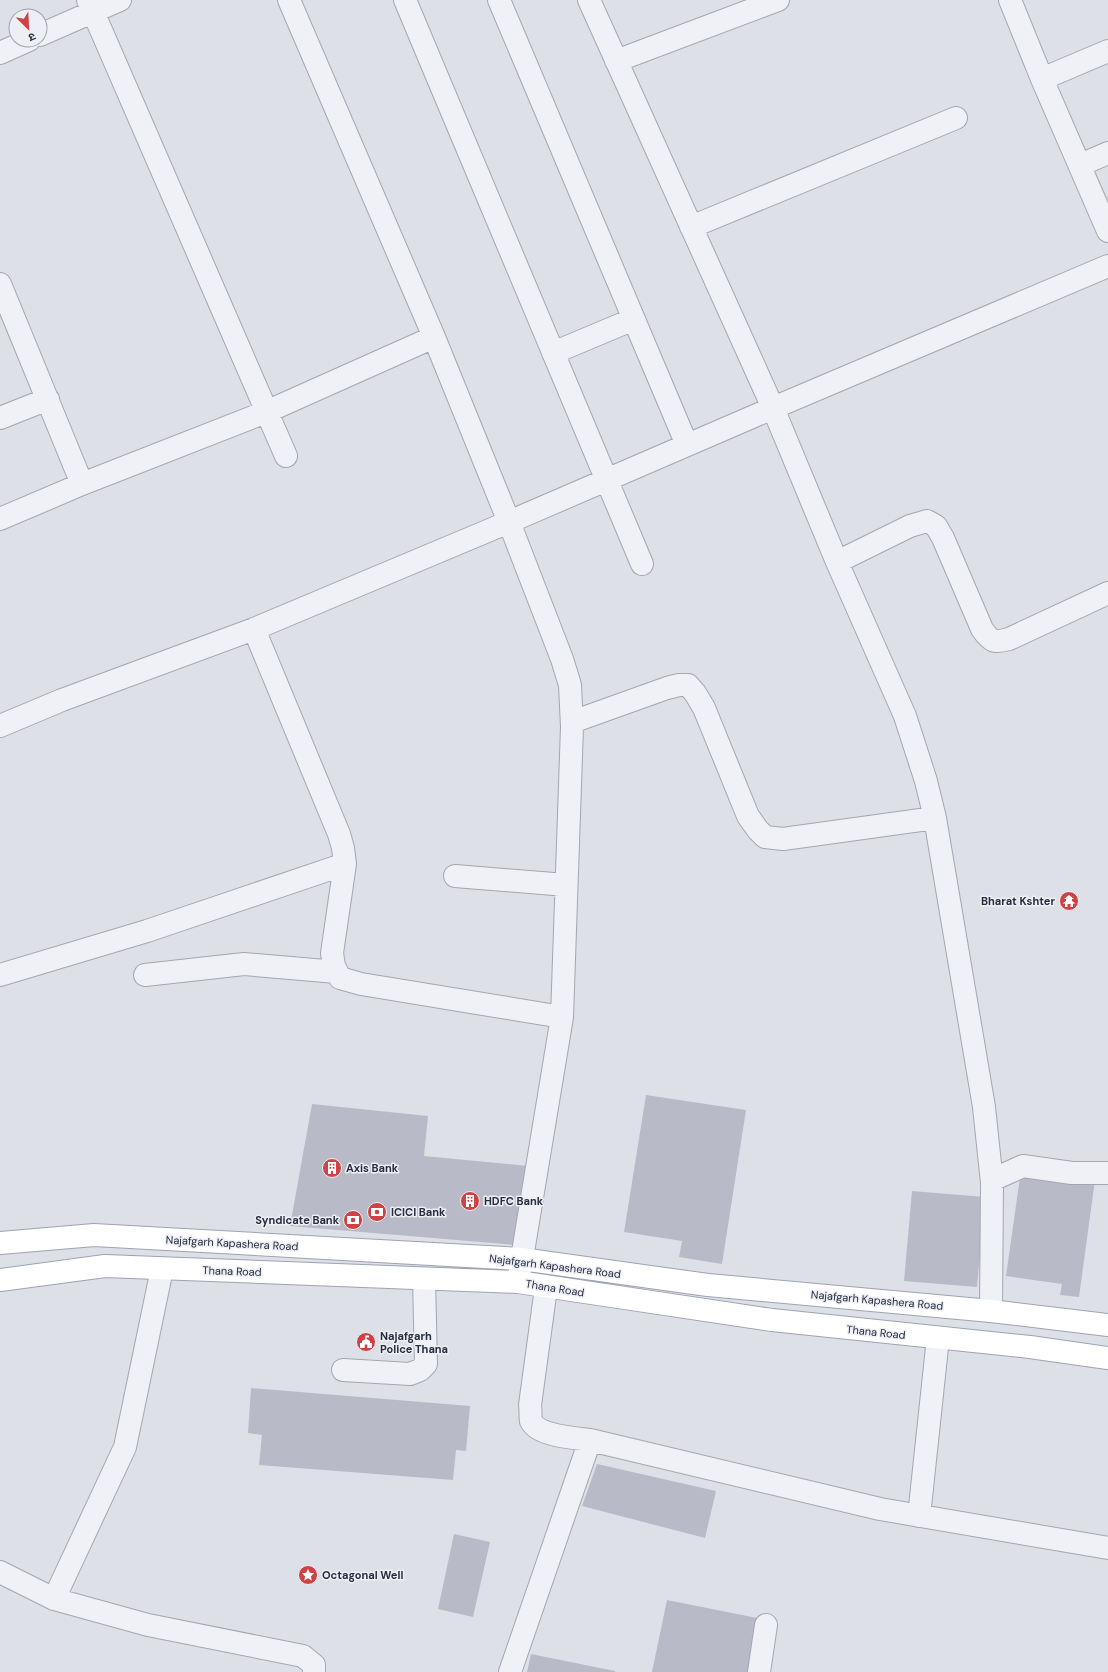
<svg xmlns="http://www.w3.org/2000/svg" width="1108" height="1672" viewBox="0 0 1108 1672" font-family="'DM Sans','Noto Sans Devanagari',sans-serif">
	<rect width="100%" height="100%" fill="#dde0e7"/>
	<path fill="#b8bbc7" d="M646 1095 746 1110 722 1264 679 1257 682 1241 624 1232Z
		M312 1104 428 1116 424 1156 528 1166 515 1245 290 1226Z
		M1021 1170 1095 1180 1079 1297 1060 1295 1062 1284 1006 1276Z
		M912 1191 985 1197 977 1287 904 1281Z
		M251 1388 470 1406 466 1451 456 1450 453 1480 259 1465 262 1435 248 1433Z
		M597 1464 716 1491 705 1538 582 1506Z
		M454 1534 490 1542 473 1617 438 1609Z
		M667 1600 762 1619 751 1672H652Z
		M531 1654 615 1671V1672H527Z"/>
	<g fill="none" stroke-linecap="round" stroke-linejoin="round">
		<g stroke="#a3a6b1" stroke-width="24">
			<path id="minor" d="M88 0 286 456
				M289 0 434 337 509 522 562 659 570 685 572 727 562 1017 518 1282
				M405 0 642 564
				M499 0 687 445
				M589 0 773 408 837 562 905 716 926 781 935 818 984 1107 992 1183 991 1311
				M1010 0 1042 79 1108 231
				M40 35 120 0
				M0 53 29 40
				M616 61 778 0
				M1042 79 1108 51
				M1080 165 1108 153
				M691 227 956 118
				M0 284 82 484
				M553 353 634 319
				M0 418 48 399
				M0 519 82 484 266 412 434 337
				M837 562 910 526 927 521 936 526 943 538 982 629C991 642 994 643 1009 639L1108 593
				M254 629 339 834 343 848 345 864 332 953 334 966 340 978 361 984 562 1017
				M572 722 667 688 679 685H688L695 693 704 708 748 816 758 830 765 837 783 839 935 818
				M0 726 62 700 254 629 509 522 773 408 1108 266
				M455 876 566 885
				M0 975 147 931 345 864
				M145 975 244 964 337 972
				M992 1180 1023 1166 1072 1173H1108
				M546 1288 530 1405C531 1410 530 1417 531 1421 538 1436 575 1438 590 1440L880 1509 1108 1548
				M343 1370 410 1374 420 1370 426 1364 424 1279
				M919 1516 938 1338
				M0 1572 54 1599 148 1625 303 1656 314 1665V1672
				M54 1599 125 1447 162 1269
				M510 1672 590 1440
				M759 1672 766 1625"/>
		</g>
		<g stroke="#9da3b3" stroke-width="24">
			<path id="major" d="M0 1243 94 1235 521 1259 708 1285 991 1311 1108 1325
				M0 1280 105 1266 518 1282 772 1320 1030 1347 1108 1358"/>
		</g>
		<use href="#minor" stroke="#f0f1f6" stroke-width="22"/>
		<use href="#major" stroke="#fff" stroke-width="22"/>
	</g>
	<defs>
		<g id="temple-disc" transform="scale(1)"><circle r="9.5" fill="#ce4144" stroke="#edeff5"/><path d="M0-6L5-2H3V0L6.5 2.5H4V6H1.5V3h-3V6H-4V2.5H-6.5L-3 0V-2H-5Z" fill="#fff"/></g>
		<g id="building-disc" transform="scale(1)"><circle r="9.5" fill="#ce4144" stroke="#edeff5"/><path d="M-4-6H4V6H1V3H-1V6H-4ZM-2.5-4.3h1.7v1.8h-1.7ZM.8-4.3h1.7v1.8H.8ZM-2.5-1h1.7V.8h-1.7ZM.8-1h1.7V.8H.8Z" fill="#fff"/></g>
		<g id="bank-disc" transform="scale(1)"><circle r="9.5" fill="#ce4144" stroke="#edeff5"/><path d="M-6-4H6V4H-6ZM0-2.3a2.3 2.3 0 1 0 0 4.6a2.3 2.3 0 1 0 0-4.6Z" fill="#fff"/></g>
		<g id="civic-disc" transform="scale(1)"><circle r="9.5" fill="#ce4144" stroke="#edeff5"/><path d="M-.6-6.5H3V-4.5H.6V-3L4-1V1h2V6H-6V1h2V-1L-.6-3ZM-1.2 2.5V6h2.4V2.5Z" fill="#fff"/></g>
		<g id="sight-disc" transform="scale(1)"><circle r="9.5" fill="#ce4144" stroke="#edeff5"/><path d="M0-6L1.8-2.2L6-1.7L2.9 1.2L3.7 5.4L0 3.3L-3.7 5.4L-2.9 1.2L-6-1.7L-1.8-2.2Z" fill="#fff"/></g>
	</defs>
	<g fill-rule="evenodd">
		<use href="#temple-disc" x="1069" y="901"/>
		<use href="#building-disc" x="332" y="1168"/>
		<use href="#building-disc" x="470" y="1201"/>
		<use href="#bank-disc" x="377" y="1212"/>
		<use href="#bank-disc" x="353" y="1220"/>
		<use href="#civic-disc" x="366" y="1342"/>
		<use href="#sight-disc" x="308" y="1575"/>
	</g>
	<g text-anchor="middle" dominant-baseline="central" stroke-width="3" stroke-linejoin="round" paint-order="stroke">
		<g font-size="11" font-weight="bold" fill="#272c3e" stroke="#edeff5" text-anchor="start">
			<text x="1055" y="901" text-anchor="end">Bharat Kshter</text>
			<text x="346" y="1168">Axis Bank</text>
			<text x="484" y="1201">HDFC Bank</text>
			<text x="391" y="1212">ICICI Bank</text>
			<text x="339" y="1220" text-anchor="end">Syndicate Bank</text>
			<text x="380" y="1336">Najafgarh<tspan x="380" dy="13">Police Thana</tspan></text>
			<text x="322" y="1575">Octagonal Well</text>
		</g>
		<g font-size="11" fill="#272c3e" stroke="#edeff5">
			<text transform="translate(232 1243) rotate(3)">Najafgarh Kapashera Road</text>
			<text transform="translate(555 1266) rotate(7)">Najafgarh Kapashera Road</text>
			<text transform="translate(232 1271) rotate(2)">Thana Road</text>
			<text transform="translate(555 1288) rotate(9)">Thana Road</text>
			<text transform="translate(877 1300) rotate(5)">Najafgarh Kapashera Road</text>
			<text transform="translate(876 1332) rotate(6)">Thana Road</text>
		</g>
	</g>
	<g transform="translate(28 28) rotate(156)"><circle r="19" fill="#edeff5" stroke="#9ea1ac"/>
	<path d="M0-3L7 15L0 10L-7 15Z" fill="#ce4144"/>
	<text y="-6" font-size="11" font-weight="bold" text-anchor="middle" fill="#272c3e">उ</text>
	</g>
</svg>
